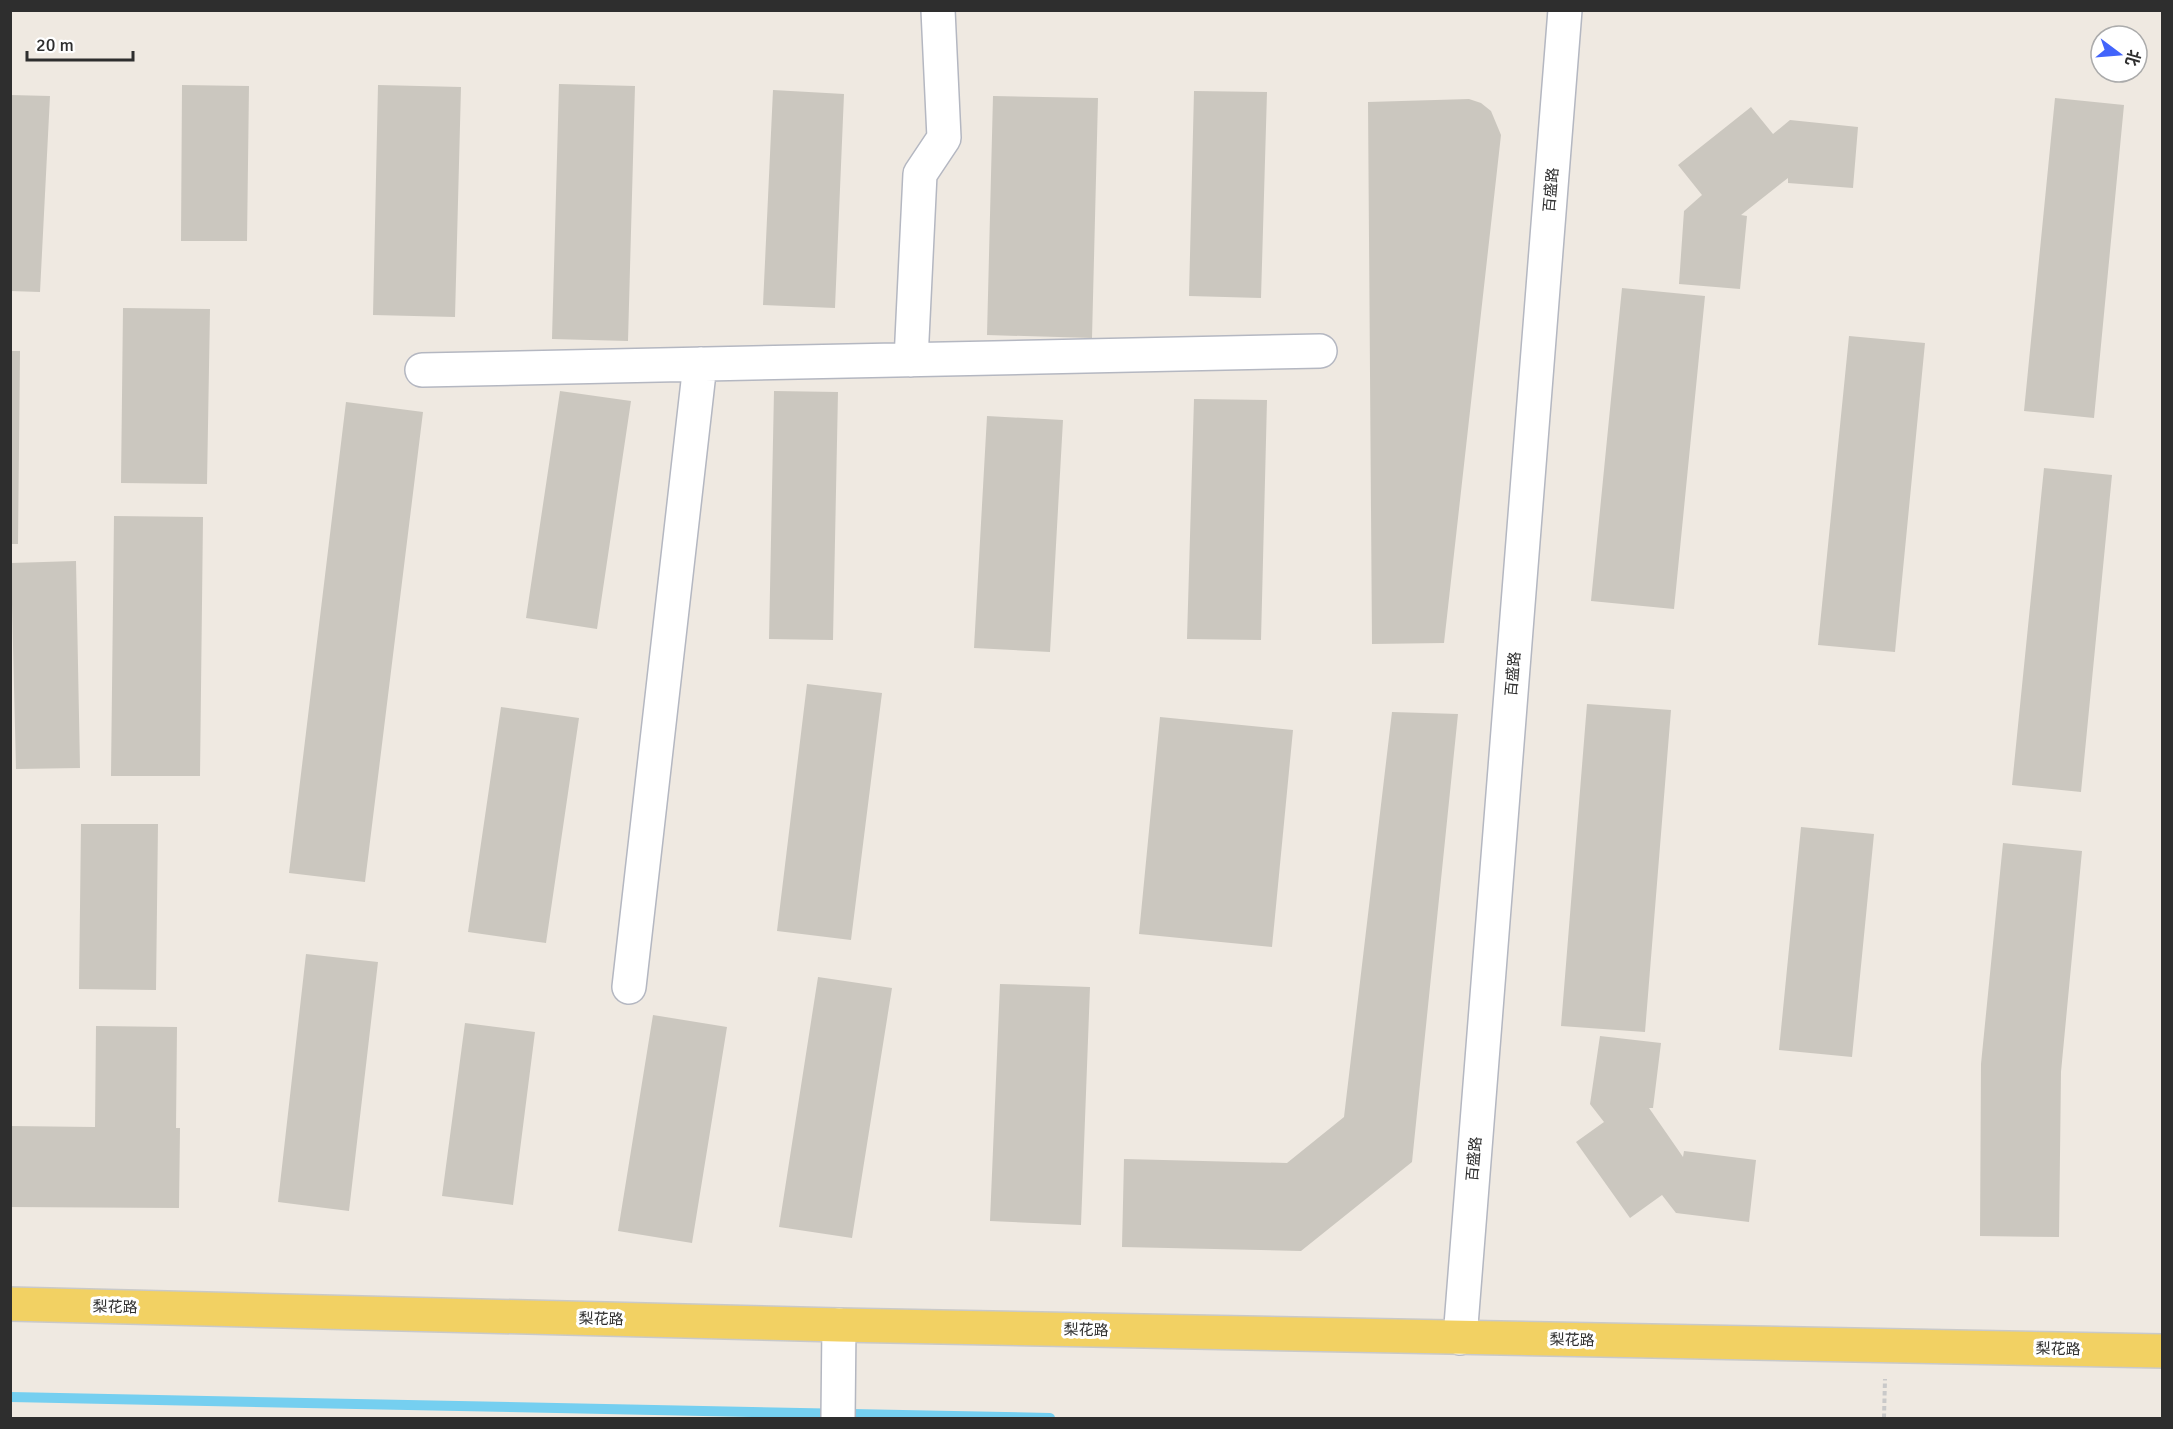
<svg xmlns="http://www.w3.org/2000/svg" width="2173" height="1429" viewBox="0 0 2173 1429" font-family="Signika,'Noto Sans SC',sans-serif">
	<rect width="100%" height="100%" fill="#efe9e1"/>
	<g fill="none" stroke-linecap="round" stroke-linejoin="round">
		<path stroke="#75cff0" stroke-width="10" d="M10 1397 1050 1418"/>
	</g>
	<path fill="#cbc7bf" d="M559 84 635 86 628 341 552 339Z
		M182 85 249 86 247 241H181Z
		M378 85 461 87 455 317 373 315Z
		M773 90 844 94 835 308 763 305Z
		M1194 91 1267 92 1261 298 1189 296Z
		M10 95 50 96 40 292 10 291Z
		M993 96 1098 98 1092 338 987 335Z
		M2055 98 2124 105 2094 418 2024 411Z
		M1469 99 1481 103 1491 111 1501 135 1444 643 1372 644 1368 102Z
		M1751 107 1773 134 1790 120 1858 127 1853 188 1788 183V178L1741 215 1747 216 1740 289 1679 284 1684 211 1702 195 1678 165Z
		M1622 288 1705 296 1674 609 1591 601Z
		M123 308 210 309 207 484 121 483Z
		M1849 336 1925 343 1895 652 1818 645Z
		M10 351H20L18 544H10Z
		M560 391 631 401 597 629 526 618Z
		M774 391 838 392 833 640 769 639Z
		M1194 399 1267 400 1261 640 1187 639Z
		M346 402 423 412 365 882 289 873Z
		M987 416 1063 420 1050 652 974 648Z
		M2044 468 2112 475 2081 792 2012 785Z
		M114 516 203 517 200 776H111Z
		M76 561 80 768 16 769 11 563Z
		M807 684 882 693 851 940 777 931Z
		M1587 704 1671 710 1645 1032 1561 1026Z
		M501 707 579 718 546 943 468 932Z
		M1392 712 1458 714 1412 1162 1301 1251 1122 1247 1124 1159 1287 1163 1344 1117Z
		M1160 717 1293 730 1272 947 1139 934Z
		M81 824H158L156 990 79 989Z
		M1801 827 1874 834 1852 1057 1779 1050Z
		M2003 843 2082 851 2061 1072 2059 1237 1980 1236 1981 1064Z
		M306 954 378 962 349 1211 278 1202Z
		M818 977 892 988 852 1238 779 1227Z
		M1000 984 1090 987 1081 1225 990 1221Z
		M653 1015 727 1027 692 1243 618 1231Z
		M465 1023 535 1032 513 1205 442 1196Z
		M96 1026 177 1027 176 1128H180L179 1208 10 1207V1126L95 1127Z
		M1600 1036 1661 1043 1653 1108H1649L1683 1157 1684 1151 1756 1160 1749 1222 1676 1213 1662 1195 1630 1218 1576 1142 1604 1122 1590 1104Z"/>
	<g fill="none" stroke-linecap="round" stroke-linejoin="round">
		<g stroke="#b4b7c1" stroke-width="36">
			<path id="minor" d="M911 360 920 174 944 138 938 10
				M422 370 1320 351
				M629 987 700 364
				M1460 1338 1565 10
				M838 1418 839 1325"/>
		</g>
		<g stroke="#c9c9c9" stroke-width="36">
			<path id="major" d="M10 1304 839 1325 2162 1351"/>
		</g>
		<path stroke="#c9c9c9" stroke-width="4" stroke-dasharray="4.5 3" stroke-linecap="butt" d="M1884 1418 1885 1379"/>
		<use href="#minor" stroke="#fff" stroke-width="33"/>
		<use href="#major" stroke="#f2d163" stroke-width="33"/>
	</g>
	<g text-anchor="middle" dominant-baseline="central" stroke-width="6" stroke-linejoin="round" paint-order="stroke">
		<g font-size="15" fill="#2e2e2e" stroke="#fff">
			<text transform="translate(1551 190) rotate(-85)">百盛路</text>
			<text transform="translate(1513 674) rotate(-85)">百盛路</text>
			<text transform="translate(1474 1159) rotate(-85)">百盛路</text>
			<text transform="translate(115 1307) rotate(1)">梨花路</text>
			<text transform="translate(601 1319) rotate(1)">梨花路</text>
			<text transform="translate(1086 1330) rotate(1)">梨花路</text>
			<text transform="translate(1572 1340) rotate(1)">梨花路</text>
			<text transform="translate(2058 1349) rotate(1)">梨花路</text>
		</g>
	</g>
	<rect width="2173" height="1429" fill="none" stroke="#2e2e2e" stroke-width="24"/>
	<g transform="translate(2119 54) rotate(106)"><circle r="28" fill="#ffffff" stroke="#ababab" stroke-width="1.5"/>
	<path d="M0-4.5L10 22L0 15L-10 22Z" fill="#4264fb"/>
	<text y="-9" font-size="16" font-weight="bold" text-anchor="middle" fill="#2e2e2e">北</text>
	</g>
	<path d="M27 51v9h106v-9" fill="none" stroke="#2e2e2e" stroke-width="3"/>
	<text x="36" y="51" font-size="18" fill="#2e2e2e" stroke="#ffffff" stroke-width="4.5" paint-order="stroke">20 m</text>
</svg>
